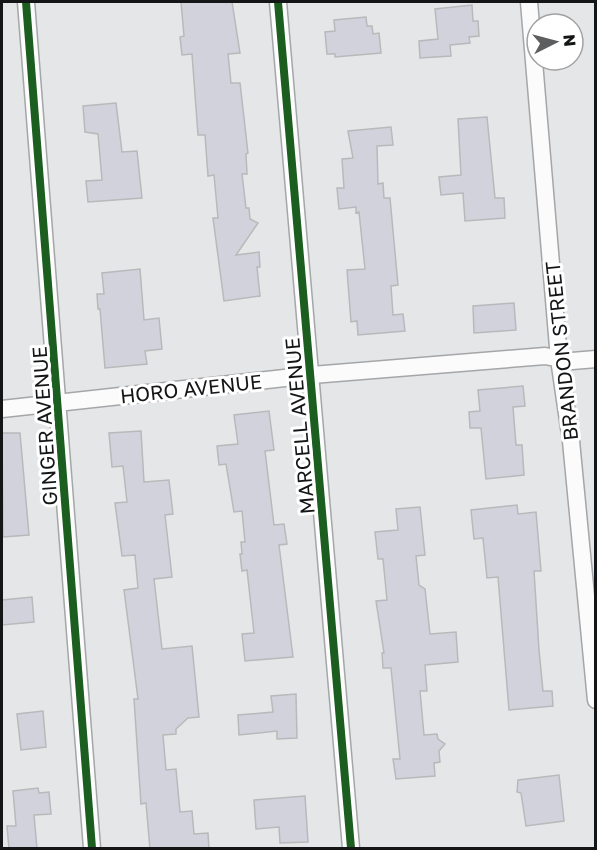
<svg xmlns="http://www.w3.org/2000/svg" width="597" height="850" viewBox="0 0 597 850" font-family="'Golos Text',sans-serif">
	<rect width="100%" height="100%" fill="#e5e6e8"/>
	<path fill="#d2d2dd" stroke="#b8b9ba" stroke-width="1.5" d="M181 2H232L240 53 228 54 231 83H240L248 153 246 154 247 174H242L246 208H249L250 219 258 223 236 255 259 252 260 267H257L260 296 224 301 213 218H218L214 175 208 176 205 135H198L192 54 182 55 180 37 184 36Z
		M472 5 473 21H478L479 36 469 37 470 43 450 45 451 56 420 58 419 41 438 39 435 9Z
		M366 17 367 26H372L373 34 379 33 381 53 335 57V54H327L325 32 335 31 334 20Z
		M116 103 122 152 137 151 142 198 88 202 86 181 102 180 98 134 85 132 83 106Z
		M487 117 495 198H504L505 218 465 221 463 193 441 195 439 177 461 175 458 119Z
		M391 127 393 145 377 146 378 184 383 183 384 198H390L398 285 391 286 393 315 403 314 405 331 358 335 357 321 351 322 347 270 365 269 359 212 356 213V207L339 209 337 188H344L342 159 353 158 348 131Z
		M140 269 144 320 159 318 162 349 145 351 147 364 105 368 100 309H98L97 294H104L102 273Z
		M514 303 516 330 474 333 473 306Z
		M523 386 525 406 513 407 516 445H522L524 475 486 479 481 428H470L469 412 480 411 478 390Z
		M269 411 274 450 265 451 274 525 284 524 287 544 279 545 293 657 245 661 242 634 254 633 247 570 242 571 240 554H242L241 542H245L242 511 234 512 226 464 219 465 217 446 238 444 234 415Z
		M141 431 144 482 169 480 173 514 165 515 172 577 154 579 162 649 192 646 199 717 188 718 176 729V734L163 735 166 770 176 769 180 812 192 811 194 834 208 833 209 849H150L146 803 141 804 134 699H138L124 590 138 588 135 555 122 556 115 503 127 502 123 466 112 467 109 433Z
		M2 433H20L29 535 3 537Z
		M517 505 518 514 536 512 541 571H534L539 650 543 691H552L553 706 509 710 498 577 487 578 483 538 474 539 471 510Z
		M420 507 425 555 416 556 419 585 425 589 430 634 456 632 458 662 425 665 427 691H420L424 735 437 734 438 739 445 744 439 751 440 762 434 763 435 776 396 779 393 759H400L391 668H383L382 653H384L376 601 387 600 383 559H378L375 532 398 530 396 509Z
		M32 597 34 622 2 625V600Z
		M296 694 297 738 277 739V731L239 735 238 715 273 712 271 696Z
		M43 711 46 747 21 750 17 714Z
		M559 775 564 821 526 826 521 793 517 792 518 780Z
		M38 788 39 793 49 792 51 814 34 815 37 849H9L7 826H16L13 791Z
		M305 796 308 842 280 843 279 827 256 829 254 800Z"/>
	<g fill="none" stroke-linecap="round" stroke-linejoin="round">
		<g stroke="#a5a6a8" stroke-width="19">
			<path id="street" d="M26 2 92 848
				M278 2 351 848
				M529 2 559 359 571 441 596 700
				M2 409 312 375 545 356 572 361 596 359"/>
		</g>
		<use href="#street" stroke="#fbfbfc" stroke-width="16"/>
		<g stroke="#fff" stroke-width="11">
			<path id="cycleway" d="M26 2 92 848
				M278 2 351 848"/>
		</g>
		<use href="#cycleway" stroke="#1b5e20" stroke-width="8"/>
	</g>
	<g text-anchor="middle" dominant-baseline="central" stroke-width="6" stroke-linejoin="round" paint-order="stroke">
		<g font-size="20" fill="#141516" stroke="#fff">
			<text transform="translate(561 351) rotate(-96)">BRANDON STREET</text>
			<text transform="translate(191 388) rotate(-6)">HORO AVENUE</text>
			<text transform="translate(44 426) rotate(-94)">GINGER AVENUE</text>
			<text transform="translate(299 426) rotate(-95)">MARCELL AVENUE</text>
		</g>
	</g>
	<rect width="597" height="850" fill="none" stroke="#141516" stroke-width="6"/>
	<g transform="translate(555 42) rotate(84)"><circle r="28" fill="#ffffff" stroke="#a1a1a2" stroke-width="1.5"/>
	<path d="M0-4.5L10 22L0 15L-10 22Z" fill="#5d5e60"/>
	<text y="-9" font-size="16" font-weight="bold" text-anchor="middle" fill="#141516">N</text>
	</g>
</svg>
